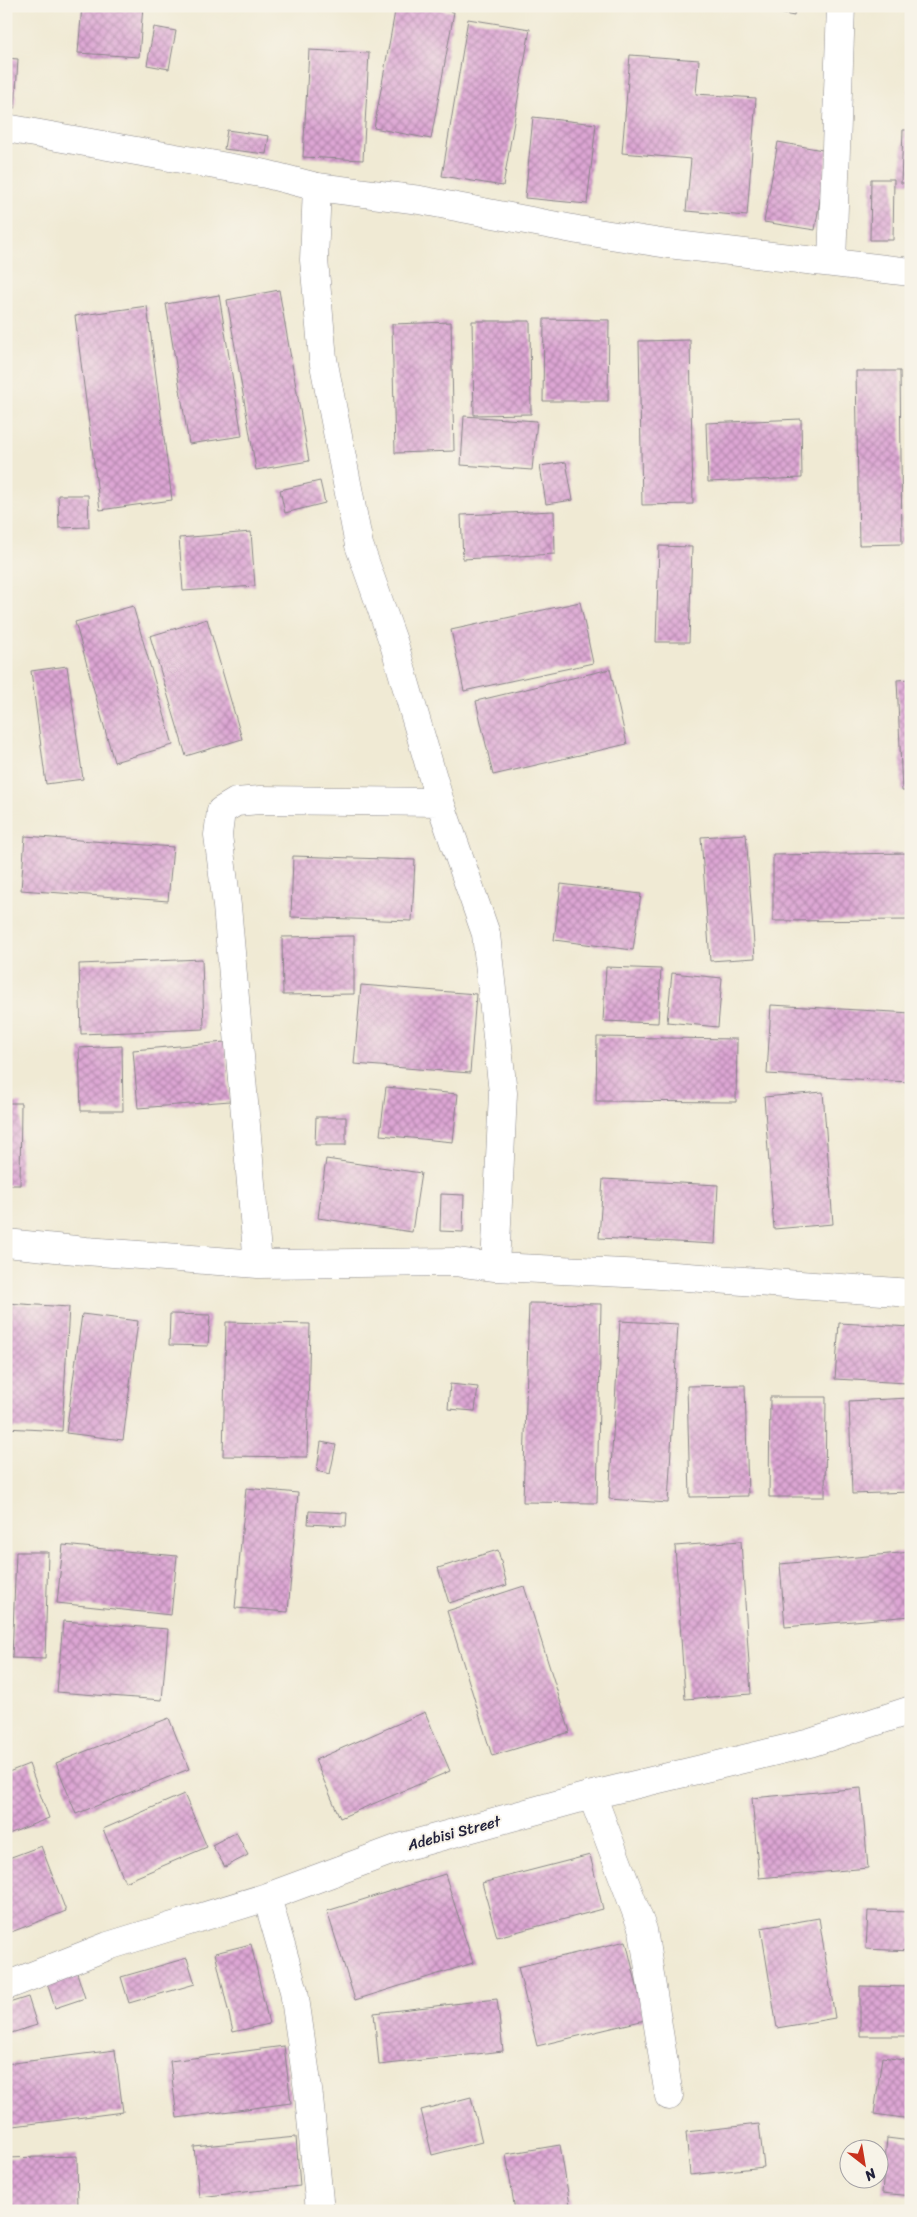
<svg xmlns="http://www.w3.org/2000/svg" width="917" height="2217" viewBox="0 0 917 2217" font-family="Sriracha,sans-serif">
	<defs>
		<pattern id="building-cross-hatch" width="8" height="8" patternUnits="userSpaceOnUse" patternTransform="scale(1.25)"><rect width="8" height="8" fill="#dda6d4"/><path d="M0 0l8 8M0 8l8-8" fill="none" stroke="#b387ad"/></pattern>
	</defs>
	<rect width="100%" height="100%" fill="#f7f3e8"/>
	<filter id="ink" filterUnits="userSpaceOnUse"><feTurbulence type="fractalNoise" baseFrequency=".02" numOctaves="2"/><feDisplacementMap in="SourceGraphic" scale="10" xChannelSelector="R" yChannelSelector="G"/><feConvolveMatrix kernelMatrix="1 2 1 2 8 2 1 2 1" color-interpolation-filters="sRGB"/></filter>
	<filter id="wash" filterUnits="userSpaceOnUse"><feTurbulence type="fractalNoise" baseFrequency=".0096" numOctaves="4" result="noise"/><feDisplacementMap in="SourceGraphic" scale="20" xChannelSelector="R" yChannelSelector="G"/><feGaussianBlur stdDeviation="1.12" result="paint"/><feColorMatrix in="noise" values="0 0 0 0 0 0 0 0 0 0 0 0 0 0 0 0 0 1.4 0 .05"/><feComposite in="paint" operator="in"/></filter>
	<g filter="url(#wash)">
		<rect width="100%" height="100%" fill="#f0ead4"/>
		<g id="blocks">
			<path fill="url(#building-cross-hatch)" d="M82 6H143L139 57 78 53Z
				M396 6H419L454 12 431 139 374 128Z
				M745 6H795L794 16Z
				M468 19 530 29 503 186 442 176Z
				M154 27 176 31 169 69 147 65Z
				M309 50 369 53 363 160 303 157Z
				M630 55 699 60 696 94 756 98 747 216 686 211 691 159 622 153Z
				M6 58 18 59 15 108 6 107Z
				M909 90H911V120H907Z
				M533 117 596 124 587 204 525 198Z
				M227 130 269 136 266 154 224 149Z
				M903 130H911V183H901Z
				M778 142 828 151 815 230 764 222Z
				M871 179H894L893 240H870Z
				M279 290 309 461 256 470 227 300Z
				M219 295 242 436 189 444 166 304Z
				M147 306 172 500 100 510 75 316Z
				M544 319 609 320 608 401H543Z
				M472 321H530L531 414 474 415Z
				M451 322 454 451 395 453 392 324Z
				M690 340 693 504 642 505 639 341Z
				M856 371H900L902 544 859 545Z
				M464 416 537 421 532 470 461 465Z
				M801 419 802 478 708 482 706 423Z
				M566 462 573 500 546 504 540 466Z
				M320 481 325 503 285 513 280 490Z
				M58 495H88L89 527 59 528Z
				M554 511 555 554 463 559 461 515Z
				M251 532 255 586 183 591 179 538Z
				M659 546 692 547 689 642H656Z
				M580 602 593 663 464 691 451 630Z
				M133 606 173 745 114 762 75 622Z
				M207 619 242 739 186 756 150 636Z
				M67 666 83 779 46 784 31 671Z
				M610 669 627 744 493 775 476 701Z
				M911 679V791H902L897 680Z
				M746 834 755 958 710 961 701 837Z
				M25 836 173 847 168 901 21 890Z
				M910 853V920L773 921V855Z
				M293 856 415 860 412 921 291 917Z
				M561 884 641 894 633 950 554 940Z
				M354 936V994L283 995 282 937Z
				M202 959 204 1029 81 1034 79 964Z
				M606 967 661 969 658 1023 603 1021Z
				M672 973 722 978 718 1027 667 1022Z
				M361 985 476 994 470 1073 354 1064Z
				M771 1005 911 1013 909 1082 767 1074Z
				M597 1037 737 1039 736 1102 596 1101Z
				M225 1042 230 1101 138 1108 133 1050Z
				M122 1046 123 1111H81L79 1048Z
				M386 1087 458 1094 453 1142 380 1135Z
				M823 1092 833 1224 774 1229 764 1097Z
				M6 1103H21L20 1185H6Z
				M316 1117H346V1145H315Z
				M326 1159 421 1173 412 1232 318 1218Z
				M603 1179 718 1185 715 1244 599 1238Z
				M441 1194 464 1195 463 1232 440 1231Z
				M6 1303 69 1307 62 1431 6 1428Z
				M529 1303 601 1304 597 1503 523 1502Z
				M82 1314 138 1321 123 1440 66 1433Z
				M170 1314 210 1315 208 1346 169 1345Z
				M620 1321 678 1324 668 1503 609 1499Z
				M226 1322 310 1324 307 1457 223 1456Z
				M839 1323 911 1327 907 1383 835 1379Z
				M450 1384 478 1387 475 1411 448 1409Z
				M745 1385 748 1496 690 1497 687 1386Z
				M770 1397H826L825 1497H769Z
				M910 1398 911 1492 852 1494 849 1401Z
				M321 1442 336 1445 330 1474 317 1471Z
				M246 1488 298 1493 288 1612 235 1608Z
				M309 1511 347 1513 346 1526 308 1524Z
				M741 1541 751 1694 685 1699 675 1546Z
				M63 1545 177 1556 171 1615 57 1603Z
				M498 1550 507 1585 449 1603 438 1568Z
				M16 1552H48L45 1659 12 1658Z
				M911 1552V1616L785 1627 780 1564Z
				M524 1586 570 1732 492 1756 447 1611Z
				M63 1621 168 1629 162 1700 57 1692Z
				M425 1712 450 1771 340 1818 315 1760Z
				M169 1718 189 1769 76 1814 56 1763Z
				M29 1764 49 1818 6 1835V1773Z
				M861 1788 868 1868 759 1878 752 1798Z
				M184 1794 207 1847 125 1882 103 1829Z
				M236 1832 248 1855 225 1867 212 1845Z
				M41 1846 66 1911 6 1934V1859Z
				M590 1855 603 1909 497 1937 482 1883Z
				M445 1874 473 1963 355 2000 327 1911Z
				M868 1911 911 1912V1951L866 1949Z
				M819 1918 835 2018 777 2028 761 1928Z
				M626 1941 645 2020 537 2046 518 1967Z
				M251 1944 269 2024 233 2032 215 1953Z
				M187 1958 195 1984 129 2003 121 1977Z
				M77 1973 85 1998 55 2008 47 1983Z
				M860 1986 911 1987V2036H860Z
				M28 1997 37 2025 8 2034 6 2004Z
				M497 1999 503 2051 379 2065 374 2013Z
				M284 2046 291 2103 177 2118 170 2061Z
				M115 2050 123 2112 6 2127V2064Z
				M882 2057 911 2061V2119L874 2114Z
				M471 2097 482 2142 432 2155 421 2110Z
				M759 2124 764 2167 690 2175 686 2132Z
				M296 2137 300 2186 199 2197 194 2147Z
				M887 2138 911 2141V2196L882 2193Z
				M560 2145 571 2211H515L506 2154Z
				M77 2156 78 2211H6V2158Z"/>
		</g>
	</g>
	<g filter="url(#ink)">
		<use href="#blocks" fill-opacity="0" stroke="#898688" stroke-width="1"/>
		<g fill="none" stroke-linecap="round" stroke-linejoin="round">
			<g stroke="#898688" stroke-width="29">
				<path id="minor" d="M317 187 314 260 323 359 359 545 394 644 440 802 486 934 503 1093 495 1267
					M832 262 841 6
					M6 1243 86 1251 258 1264 456 1262 495 1267 646 1274 911 1293
					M258 1264 227 906 218 835 221 811 236 802 260 800 440 802
					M592 1795 643 1930 669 2096
					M267 1897 294 1991 309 2097 320 2211
					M6 1986 108 1946 267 1897 399 1848 592 1795 810 1743 911 1710"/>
			</g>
			<g stroke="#898688" stroke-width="29">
				<path id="tertiary" d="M6 128 266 174 317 187 420 200 578 230 668 244 911 272"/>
			</g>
			<use href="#minor" stroke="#fff" stroke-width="28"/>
			<use href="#tertiary" stroke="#fff" stroke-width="28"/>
		</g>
	</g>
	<g text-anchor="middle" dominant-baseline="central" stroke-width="4" stroke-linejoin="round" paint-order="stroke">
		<g font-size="15" fill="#22223b" stroke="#f7f3e8">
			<text transform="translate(454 1833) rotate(-15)">Adebisi Street</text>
		</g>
	</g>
	<rect width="917" height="2217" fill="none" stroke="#f7f3e8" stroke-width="25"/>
	<g transform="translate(864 2164) rotate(149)"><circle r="24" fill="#f7f3e8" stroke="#a29fa3"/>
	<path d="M0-4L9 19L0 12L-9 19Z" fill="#c8321e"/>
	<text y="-8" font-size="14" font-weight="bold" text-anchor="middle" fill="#22223b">N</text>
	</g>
</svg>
